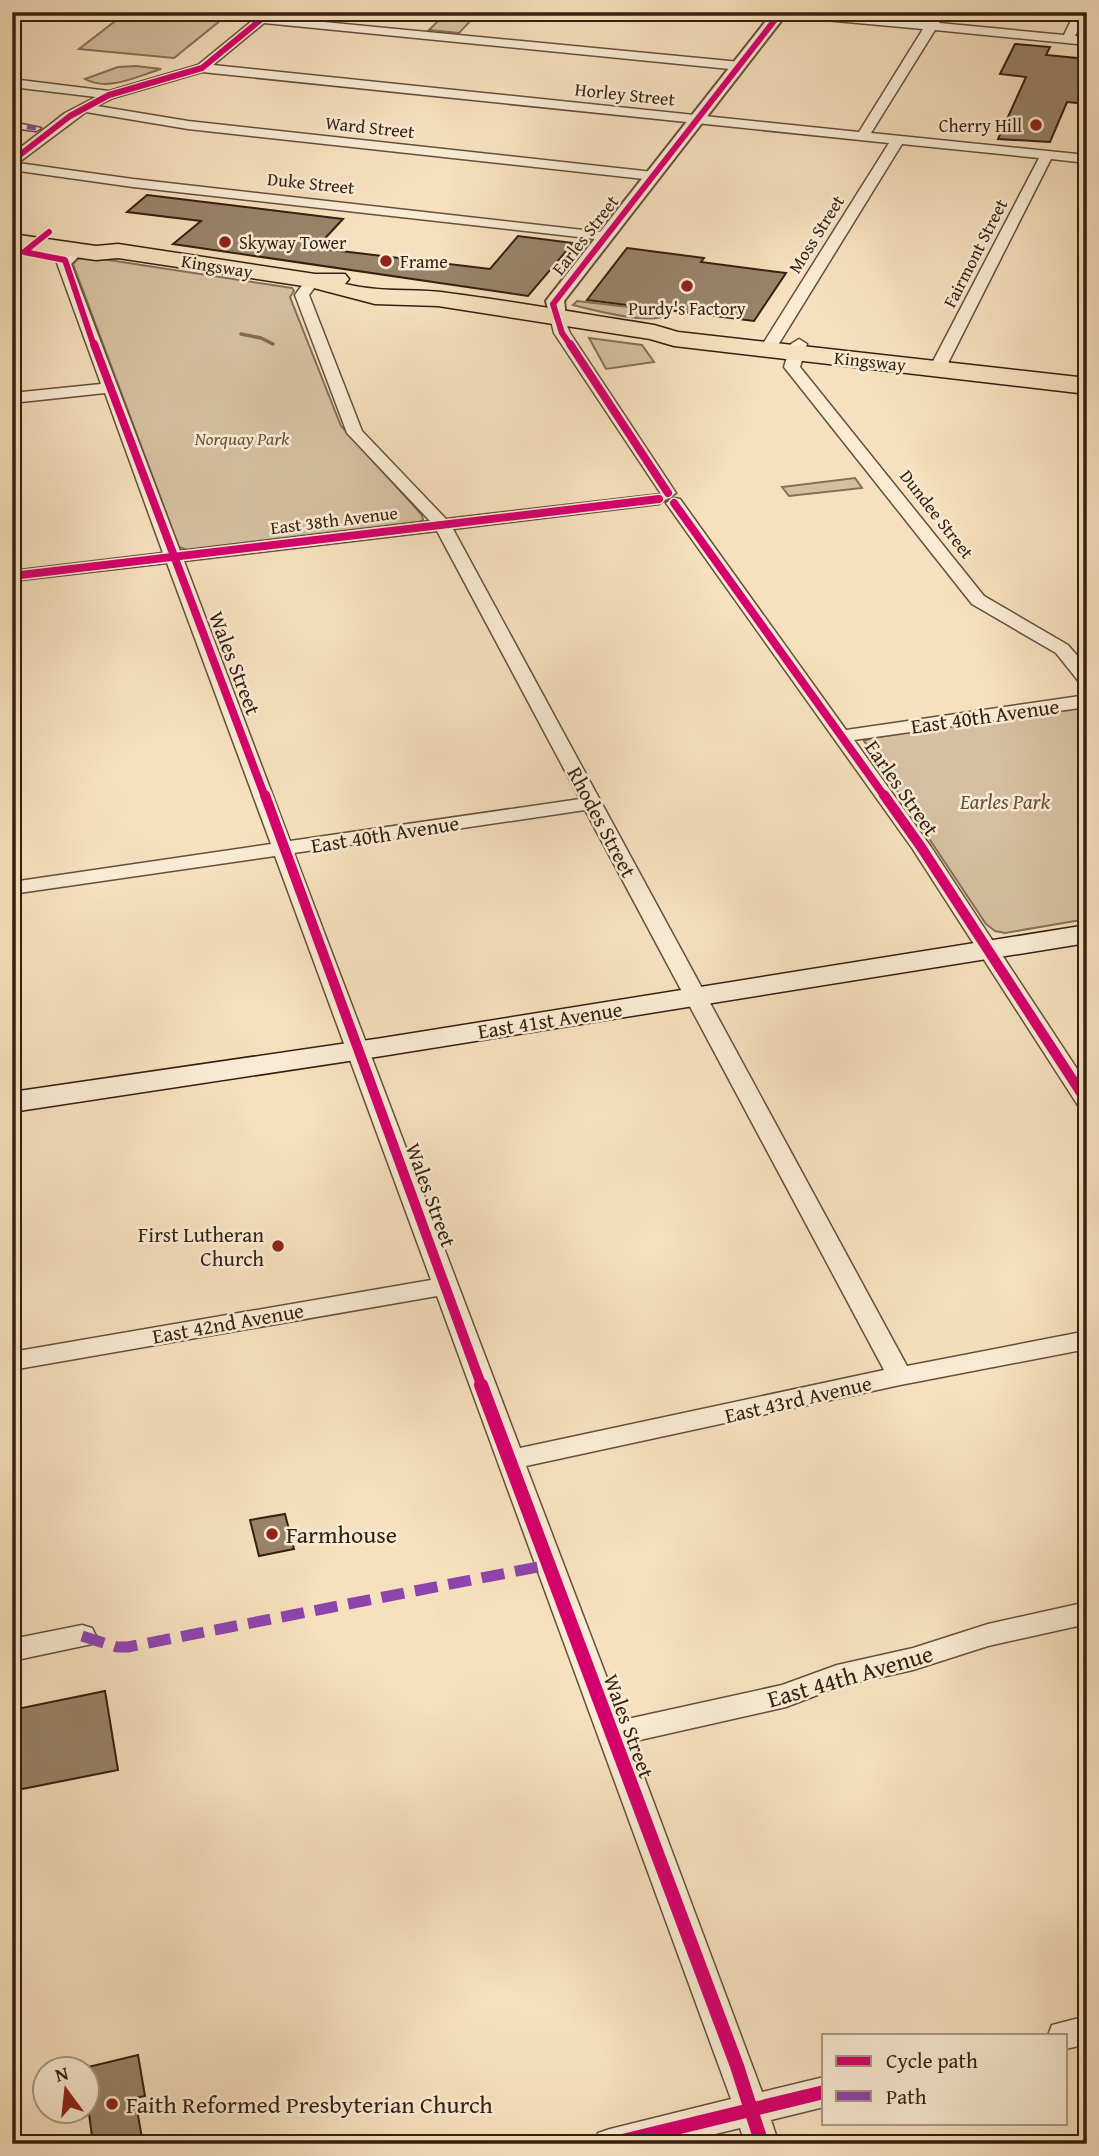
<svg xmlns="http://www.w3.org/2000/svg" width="1099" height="2156" viewBox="0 0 1099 2156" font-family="'Gentium Book Plus',serif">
	<rect width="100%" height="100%" fill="#f6e0bd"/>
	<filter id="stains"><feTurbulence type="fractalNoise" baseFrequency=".00286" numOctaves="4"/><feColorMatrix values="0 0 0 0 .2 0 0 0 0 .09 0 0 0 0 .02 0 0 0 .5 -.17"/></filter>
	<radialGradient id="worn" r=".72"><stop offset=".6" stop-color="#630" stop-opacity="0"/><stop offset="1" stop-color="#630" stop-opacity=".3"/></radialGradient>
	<path fill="#d5bfa0" stroke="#856f58" stroke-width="2" d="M127 12H231L174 58 79 49Z
		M447 12 478 13 459 33 429 30Z
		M136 66 161 69C138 76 108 92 85 79L118 67Z
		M89 257 292 288 294 291 290 297 341 426 422 515 423 520 418 523 190 551 179 547 73 264 78 259Z
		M577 301 662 311 667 315C652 325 592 310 573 305Z
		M589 338 642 345 654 362 606 369Z
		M855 478 862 488 789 496 782 487Z
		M1087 705V919L1005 933 995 931 986 924 864 741 871 738Z"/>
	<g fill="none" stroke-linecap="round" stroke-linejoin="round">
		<path stroke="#816b54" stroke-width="3.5" d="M241 334 261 338 273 344"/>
	</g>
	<path fill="#99836a" stroke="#351f10" stroke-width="2" d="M1015 44 1050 47 1046 55 1087 59V104L1067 102 1050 142 998 139 1026 77 1000 74Z
		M147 195 343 219 316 248 490 269 518 236 573 243 528 296 173 244 201 221 127 212Z
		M627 248 704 258 701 262 786 273 754 321 587 300Z
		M285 1514 294 1549 259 1556 250 1520Z
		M105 1691 118 1770 12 1791V1710Z
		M138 2055 145 2096 135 2098 143 2144H93L88 2106V2067Z"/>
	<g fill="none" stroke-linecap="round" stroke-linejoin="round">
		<g stroke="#654f3b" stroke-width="3">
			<path id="pedestrian" d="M12 122 41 128 36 131 12 128Z"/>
		</g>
		<g stroke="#654f3b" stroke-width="3">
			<path id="minor" d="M263 12H276L272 17 740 62 746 66 740 70 264 23 213 65 859 132 923 29 781 16 775 12H821L928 22 934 13 941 12 944 15 939 23 1064 35 1075 12H1087L1075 36 1087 37V45L935 30 871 133 1087 155V163L1051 159 945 369 937 374 929 369 1039 158 902 144 775 350 767 355 759 350 889 143 202 72 113 98 97 106 188 121 653 172 660 176 653 180 188 129 86 112 18 163 133 179 610 233V239L605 240 133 187 12 170V154L65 113 96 97 12 87V79L109 91 198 65Z
				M78 246 85 250 71 264 180 551 430 521 347 433 295 295 308 277 313 276 320 280 309 295 362 431 446 519 661 494 554 333 550 317 552 314H562L570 333 676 493 659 504 453 529 907 1366 1087 1331V1349L900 1385 526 1466 623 1720 782 1685 837 1665 913 1648 988 1624 1087 1602V1624L988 1646 913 1670 841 1686 786 1707 631 1742 762 2092 824 2077V2107L771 2120 779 2144H745L740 2128 674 2144H593L598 2133 610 2129 731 2099 437 1296 12 1370V1352L431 1280 275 856 12 894V882L271 844 167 563 12 581V571L163 553 105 393 12 403V393L101 384 57 263 73 247ZM437 531 580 799 290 841 184 561ZM585 810 884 1370 520 1448 294 853Z
				M799 339 807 344 800 367 984 596 1068 645 1087 667V685L1080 683 1056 653 972 604 784 367 791 344Z
				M674 498 680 499 846 730 1087 695V707L854 740 931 847 1087 1084V1109L1079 1107 912 848 666 503Z
				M82 1625 92 1628 96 1636 92 1644 12 1661V1639Z
				M1087 2016V2044L1066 2049V2035H1048L1052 2025Z"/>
		</g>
		<g stroke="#654f3b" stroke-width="4">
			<path id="tertiary" d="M773 12H788L564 301 566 317 563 321H551L546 301 549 297Z"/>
		</g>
		<g stroke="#351f10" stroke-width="3">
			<path id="secondary" d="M1087 925V943L382 1056 12 1112V1092L382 1038Z"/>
		</g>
		<g stroke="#351f10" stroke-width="3">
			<path id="primary" d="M12 234 96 246 118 244 315 274H345L349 279 345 284C378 292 409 289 441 292 512 301 583 314 654 325L678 332 1087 378V394L674 346 650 339 438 306 375 304 310 287 118 258 96 260 12 248Z"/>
		</g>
		<use href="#pedestrian" fill="#f9ebd4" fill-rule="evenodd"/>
		<use href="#minor" fill="#f9ebd4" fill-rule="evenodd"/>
		<use href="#tertiary" fill="#f9ebd4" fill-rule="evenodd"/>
		<use href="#secondary" fill="#f9ebd4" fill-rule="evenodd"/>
		<use href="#primary" fill="#f6e0bd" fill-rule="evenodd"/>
		<path stroke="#8e44ad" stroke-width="5" stroke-dasharray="10 5" stroke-linecap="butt" d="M12 125 36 128"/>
		<path stroke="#8e44ad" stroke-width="11" stroke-dasharray="23 11" stroke-linecap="butt" d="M82 1636 117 1647H128L548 1565"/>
		<g stroke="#f9ebd4" stroke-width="9">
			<path id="cycleway-far3" d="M12 161 70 116 109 95 202 68 270 12
				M49 232 24 252 65 260 94 346
				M571 346 562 333 553 304 781 12"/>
		</g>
		<g stroke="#f9ebd4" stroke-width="11">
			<path id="cycleway-far2" d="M94 344 265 797
				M570 344 668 493
				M674 503 885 797
				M12 576 659 499"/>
		</g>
		<g stroke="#f9ebd4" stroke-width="15">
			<path id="cycleway-far1" d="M265 795 482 1387
				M884 795 921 847 1087 1102"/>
		</g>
		<g stroke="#f9ebd4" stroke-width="18">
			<path id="cycleway" d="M481 1385 737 2066 762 2144
				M610 2144 824 2092"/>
		</g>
		<use href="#cycleway-far3" stroke="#d6006c" stroke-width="6"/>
		<use href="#cycleway-far2" stroke="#d6006c" stroke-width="8"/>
		<use href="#cycleway-far1" stroke="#d6006c" stroke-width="10"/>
		<use href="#cycleway" stroke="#d6006c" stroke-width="14"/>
	</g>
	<g fill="#8f2418" stroke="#f9ebd4" stroke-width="2.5">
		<circle cx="1036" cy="125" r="7"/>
		<circle cx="225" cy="242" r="7"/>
		<circle cx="386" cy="261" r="7"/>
		<circle cx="687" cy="286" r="7"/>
		<circle cx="278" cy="1246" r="7"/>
		<circle cx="272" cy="1534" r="7"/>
		<circle cx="112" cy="2104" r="7"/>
	</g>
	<g text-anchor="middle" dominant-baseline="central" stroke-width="5" stroke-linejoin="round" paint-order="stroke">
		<g font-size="18" fill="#351f10" stroke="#f9ebd4">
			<text transform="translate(625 94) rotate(6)">Horley Street</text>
			<text transform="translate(370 127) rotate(6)">Ward Street</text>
			<text transform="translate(311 183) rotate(6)">Duke Street</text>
			<text transform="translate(816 234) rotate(-58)">Moss Street</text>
			<text transform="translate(585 235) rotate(-52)">Earles Street</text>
			<text transform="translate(975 253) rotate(-63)">Fairmont Street</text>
			<text transform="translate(217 266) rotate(9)">Kingsway</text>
			<text transform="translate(870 361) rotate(6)">Kingsway</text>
			<text transform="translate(937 514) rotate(52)">Dundee Street</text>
			<text transform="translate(334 520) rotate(-7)">East 38th Avenue</text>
		</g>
		<g font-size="18" fill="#351f10" stroke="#f9ebd4" text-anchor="start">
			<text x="1022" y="125" text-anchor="end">Cherry Hill</text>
			<text x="239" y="242">Skyway Tower</text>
			<text x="400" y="261">Frame</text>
			<text x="687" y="308" text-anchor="middle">Purdy's Factory</text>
		</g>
		<g font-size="18" font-style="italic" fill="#654f3b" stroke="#f9ebd4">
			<text x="242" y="438">Norquay Park</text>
		</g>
		<g font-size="21" fill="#351f10" stroke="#f9ebd4">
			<text transform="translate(235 663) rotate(69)">Wales Street</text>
			<text transform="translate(985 716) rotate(-8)">East 40th Avenue</text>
			<text transform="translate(902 788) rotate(55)">Earles Street</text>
			<text transform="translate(602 822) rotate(62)">Rhodes Street</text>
			<text transform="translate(385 834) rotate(-9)">East 40th Avenue</text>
			<text transform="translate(550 1020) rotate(-9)">East 41st Avenue</text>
			<text transform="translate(431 1195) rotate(70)">Wales Street</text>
			<text transform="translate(228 1323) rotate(-10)">East 42nd Avenue</text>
			<text transform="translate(798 1399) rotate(-13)">East 43rd Avenue</text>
			<text transform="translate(629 1726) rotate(70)">Wales Street</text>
		</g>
		<g font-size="21" font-style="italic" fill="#654f3b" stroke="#f9ebd4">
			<text x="1005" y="801">Earles Park</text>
		</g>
		<g font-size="21" fill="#351f10" stroke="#f9ebd4" text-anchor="end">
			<text x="264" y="1234">First Lutheran<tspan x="264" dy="24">Church</tspan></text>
		</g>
		<g font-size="24" fill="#351f10" stroke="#f9ebd4" text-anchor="start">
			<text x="286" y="1534">Farmhouse</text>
			<text x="126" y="2104">Faith Reformed Presbyterian Church</text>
		</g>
		<g font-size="24" fill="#351f10" stroke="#f9ebd4">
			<text transform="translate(850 1676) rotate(-16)">East 44th Avenue</text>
		</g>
	</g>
	<rect width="1099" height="2156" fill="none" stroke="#f6e0bd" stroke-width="42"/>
	<rect x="14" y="14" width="1071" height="2128" fill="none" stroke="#351f10" stroke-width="3.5"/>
	<rect x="21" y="21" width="1057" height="2114" fill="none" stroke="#351f10" stroke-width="2"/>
	<rect x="822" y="2034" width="245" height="91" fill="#f9ebd4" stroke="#ab9986" stroke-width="2"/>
	<rect x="836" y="2056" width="35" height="10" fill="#d6006c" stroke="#ab9986" stroke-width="2"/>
	<text x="886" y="2068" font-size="21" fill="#351f10">Cycle path</text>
	<rect x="836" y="2091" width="35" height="10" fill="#8e44ad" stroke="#ab9986" stroke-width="2"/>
	<text x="886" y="2104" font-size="21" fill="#351f10">Path</text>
	<g transform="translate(66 2090) rotate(345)"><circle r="33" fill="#f9ebd4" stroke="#ab9986" stroke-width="2"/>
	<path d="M0-5L12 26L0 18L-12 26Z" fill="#8f2418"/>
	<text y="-10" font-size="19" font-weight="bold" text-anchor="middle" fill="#351f10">N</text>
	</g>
	<rect width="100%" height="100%" filter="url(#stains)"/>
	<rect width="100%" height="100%" fill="url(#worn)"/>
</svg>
